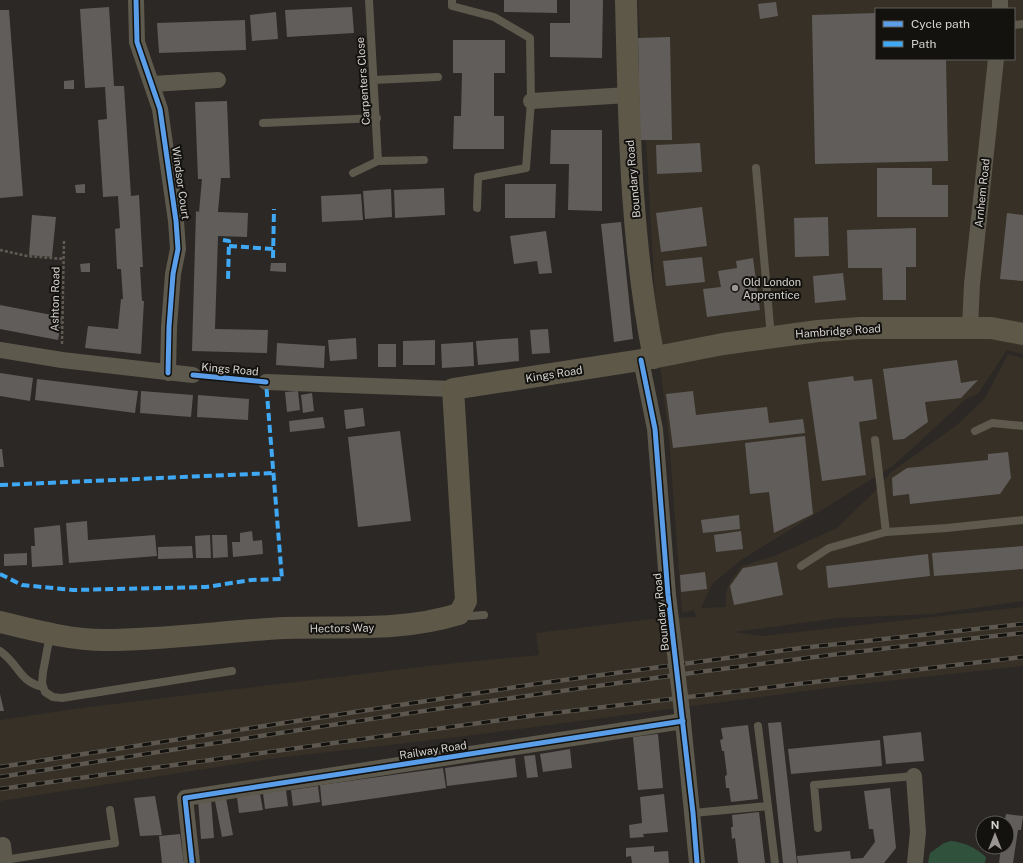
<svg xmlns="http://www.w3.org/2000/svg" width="1023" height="863" viewBox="0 0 1023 863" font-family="'Public Sans',sans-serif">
	<rect width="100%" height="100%" fill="#2b2825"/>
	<path fill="#373026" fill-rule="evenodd" d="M638 0H1023V354L1007 350 978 394 966 399 893 466 741 560 712 584 701 608 726 607V592L731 580 742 566 777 555 837 528 875 491 890 473 957 425 985 398 1008 354 1023 358V601L932 614 839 618 734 632 762 636 1023 607V666L843 686 466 736 269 759 0 801V720L81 708 437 665 539 655 536 633 653 619 696 617 694 610 682 613 669 439 658 348ZM876 9H1014V59H876Z"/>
	<path fill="#30523c" d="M951 841C966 843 974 847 986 857L985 863H928L930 853 944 843Z"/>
	<path fill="#605d5b" d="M504 0H557V13L504 12Z
		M570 0H603L602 58 550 57V23H570Z
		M776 2 778 16 760 19 758 4Z
		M109 7 114 86H124L131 196 139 195 143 267H140L142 301H144L141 354 85 348 88 326 118 329 121 299H123L121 269H117L115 229 120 228 118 196 103 197 98 120 107 119 105 87 85 88 80 9Z
		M352 7 354 33 287 37 285 10Z
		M0 10H9L23 196 0 198Z
		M276 12 278 39 252 41 250 15Z
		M876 13V59H946L948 161 815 164 812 15Z
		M245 20 246 50 159 53 157 23Z
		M670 37 672 140H640L638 38Z
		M453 40H505V73H494V116H504V149H453L454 116H461L462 73H453Z
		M74 80V89H64V81Z
		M227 101 230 178H221L218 212 248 213 247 237 218 236 215 329 268 330 267 353 192 351 196 211 199 212 202 179H198L195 102Z
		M551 130H602V211L568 210 569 164H550Z
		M700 143 702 172 657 174 656 145Z
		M877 168H932V185H948V217H877Z
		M85 184V193H76L75 185Z
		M505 184H556L555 218H505Z
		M444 188 445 215 395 218 394 190Z
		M391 189 392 217 365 219 363 191Z
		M361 194 363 220 322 222 321 196Z
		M702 207 707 246 661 252 656 213Z
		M1007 213 1023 215V281L1000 279Z
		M32 215 56 217 52 257 29 255Z
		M828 217 829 256 795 257 794 218Z
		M621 222 633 339 614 342 601 224Z
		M916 228V267H906V300H883L882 268H848L847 230Z
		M546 231 552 273 539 274 537 261 514 264 510 236Z
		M702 257 705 282 666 286 663 261Z
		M753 258 760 310 707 317 703 289 721 287 718 271 737 268 736 261Z
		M90 263V272H81L80 264Z
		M271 263H286V272L270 271Z
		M843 273 846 300 815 303 813 276Z
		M0 305 62 317 58 340 0 329Z
		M548 329 550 353 532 354 530 330Z
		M356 338 357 359 330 361 328 340Z
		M518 338 519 361 478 365 476 341Z
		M435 340V365H403V341Z
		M473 342 474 366 442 368 441 344Z
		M277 343 325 346 324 368 276 365Z
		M378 344H396V367H378Z
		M957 360 961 383 978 380 961 398 925 402 928 422 904 439 893 440 883 369Z
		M0 373 33 378 30 401 0 396Z
		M853 376 854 381 872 379 877 419 859 422 866 475 822 481 808 382Z
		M37 379 138 391 135 413 35 400Z
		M141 391 193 395 191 417 140 413Z
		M298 391 300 410 287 412 285 392Z
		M693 391 696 415 767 407 769 423 803 419 805 433 673 448 666 394Z
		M312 393 314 411 303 413 301 395Z
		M198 395 249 399 248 420 197 417Z
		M363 408 365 426 346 429 344 410Z
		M323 417 325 428 290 432 289 421Z
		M400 431 411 521 358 527 348 437Z
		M805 436 813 514 774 533 769 492 750 494 745 443Z
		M0 449H2L4 467H0Z
		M1008 452 1011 478 1000 494 910 504 909 494 893 496 892 478 907 468 988 460V454Z
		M739 515 740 529 703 533 701 520Z
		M87 521 88 540 155 535 157 556 69 563 66 523Z
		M60 525 63 565 32 567 31 546H35L34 528Z
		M252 531 253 541 262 540 263 554 233 557 232 542H240V533Z
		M741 531 743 549 716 552 714 535Z
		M210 535 211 558H196L195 536Z
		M212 535H227L228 557 213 558Z
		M192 546 193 558 158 559V547Z
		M1023 546V569L934 576 932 553Z
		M27 553V565L4 566V554Z
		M928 554 930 576 828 588 826 566Z
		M777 562 783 595 734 605 730 586 743 568Z
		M705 572 707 589 681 592 680 575Z
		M0 694 4 711H0Z
		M781 722 797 863H783L768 723Z
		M748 725 758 799 731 802 729 788H726L725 776 727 775 724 751H722L720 740 723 739 721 728Z
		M921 732 924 761 886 764 883 736Z
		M658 734 663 788 638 790 633 737Z
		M880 740 882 766 791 774 788 749Z
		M570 749 572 768 543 772 540 754Z
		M535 755 538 777 527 778 524 756Z
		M515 758 517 777 447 786 445 768Z
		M443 768 446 788 322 806 320 785Z
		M318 786 320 802 293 806 291 790Z
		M890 788 896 848 884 863H798L797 856 850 851 851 859 863 858 875 842 873 829H869L864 791Z
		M286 790 288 806 265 809 263 793Z
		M260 794 263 810 239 813 237 797Z
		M664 794 668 832 643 834 644 837 630 838 629 825 642 823 640 797Z
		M155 796 162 835 140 836 134 798Z
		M226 798 233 835 222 837 215 801Z
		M211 799 214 838 201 839 198 800Z
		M759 812 765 863H738L735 838 732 839 731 827H733L732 815Z
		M1006 814 1023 816 1021 830H1018L1013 863H999L1001 847H1007V823H1004Z
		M180 834 184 863H162L159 836Z
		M654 846V852L668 851 669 863H632L631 856 626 857V848Z"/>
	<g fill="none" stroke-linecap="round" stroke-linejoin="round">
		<path stroke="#5f5b53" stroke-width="2.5" stroke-dasharray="3 2" stroke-linecap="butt" d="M0 250 27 256 64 259
			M62 344 64 239"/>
		<path stroke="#5d594c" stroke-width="8" d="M369 0 378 161
			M452 0V6L494 17 530 38 531 101 526 168 478 177 477 208
			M1014 25 1023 24
			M374 80 438 77
			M263 123 377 118
			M756 168 771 337
			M353 173 378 161 424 160
			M975 431 992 423 1023 426
			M875 440 886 532
			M801 566 829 548 886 532 947 528 1023 520
			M460 614 471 616 484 615
			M50 635 43 672 42 683 45 692 53 697 62 698 232 671
			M0 651C20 665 18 681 43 687
			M758 726 775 863
			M693 813 768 806
			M818 828 814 785 914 776
			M4 860 115 843 110 810"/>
		<path stroke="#5d594c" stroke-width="16" d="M136 0 137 42 160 109 176 221 178 249 173 274 169 327 168 373
			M1000 0V9
			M152 84 218 80
			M531 101 628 95
			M970 328 972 284 996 59
			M0 350 62 360 193 375
			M641 360 655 429 668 595
			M266 382 453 389
			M682 712 697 863
			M914 776 918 832 915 863
			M3 845 5 863
			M192 863 185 798 683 721"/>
		<path stroke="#5e5849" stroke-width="22" d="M626 0C629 119 630 240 654 358
			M0 622C34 630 69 640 104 640 165 640 225 631 285 628 345 626 400 632 459 614L466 601 453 389 641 360 723 344 818 331 860 328H991L1023 334"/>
		<g stroke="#5c5850" stroke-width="4.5">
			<path id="rail" d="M0 767 542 683 801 648 1023 624
				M0 777C340 723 680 669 1023 633
				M0 789 537 715 1023 657"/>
		</g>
		<use href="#rail" stroke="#13120f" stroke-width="3" stroke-dasharray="9" stroke-linecap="butt"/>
		<path stroke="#5d594c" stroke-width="16" d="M668 595 682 712"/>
		<path stroke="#3fa9f5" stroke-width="4" stroke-dasharray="8 4" stroke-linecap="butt" d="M223 240 229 241 228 280
			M229 246 273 249
			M273 258 274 209
			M0 485 274 473
			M0 574 22 585 73 590 206 587 251 580 282 579 266 382"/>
		<g stroke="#13120f" stroke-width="8">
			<path id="cycleway" d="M136 0 137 42 160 109 176 221 178 249 173 274 169 327 168 373
				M641 360 655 429 668 595 693 813 697 863
				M193 375 266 382
				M192 863 185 798 683 721"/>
		</g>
		<use href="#cycleway" stroke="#5a9eea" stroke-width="5"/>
	</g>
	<circle fill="#999693" stroke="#13120f" stroke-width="1.5" cx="735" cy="288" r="4"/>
	<g text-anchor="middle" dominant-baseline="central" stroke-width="4" stroke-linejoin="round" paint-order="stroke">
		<g font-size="11" fill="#d4d1ce" stroke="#13120f">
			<text transform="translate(363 81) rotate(-94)">Carpenters Close</text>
			<text transform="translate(633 179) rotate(-95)">Boundary Road</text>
			<text transform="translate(181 183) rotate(82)">Windsor Court</text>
			<text transform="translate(982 193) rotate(-84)">Arnhem Road</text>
			<text transform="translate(55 299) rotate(-89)">Ashton Road</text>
			<text transform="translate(838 331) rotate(-4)">Hambridge Road</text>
			<text transform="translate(230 369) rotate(5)">Kings Road</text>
			<text transform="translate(554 374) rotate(-9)">Kings Road</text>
			<text transform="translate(661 612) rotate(-96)">Boundary Road</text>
			<text transform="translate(342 628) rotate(-1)">Hectors Way</text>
			<text transform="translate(433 750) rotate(-9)">Railway Road</text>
		</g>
		<g font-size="11" fill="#d4d1ce" stroke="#13120f" text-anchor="start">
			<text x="743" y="282">Old London<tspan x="743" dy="13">Apprentice</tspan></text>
		</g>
	</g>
	<rect x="875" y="8" width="140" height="52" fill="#13120f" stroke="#605e5b"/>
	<rect x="883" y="21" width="20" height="6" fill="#5a9eea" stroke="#605e5b"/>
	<text x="911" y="28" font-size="12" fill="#d4d1ce">Cycle path</text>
	<rect x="883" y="41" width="20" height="6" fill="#3fa9f5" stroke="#605e5b"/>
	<text x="911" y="48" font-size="12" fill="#d4d1ce">Path</text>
	<g transform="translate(995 835)"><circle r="19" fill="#13120f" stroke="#605e5b"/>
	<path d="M0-3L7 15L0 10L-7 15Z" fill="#999693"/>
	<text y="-6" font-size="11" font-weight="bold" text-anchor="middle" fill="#d4d1ce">N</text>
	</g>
</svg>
